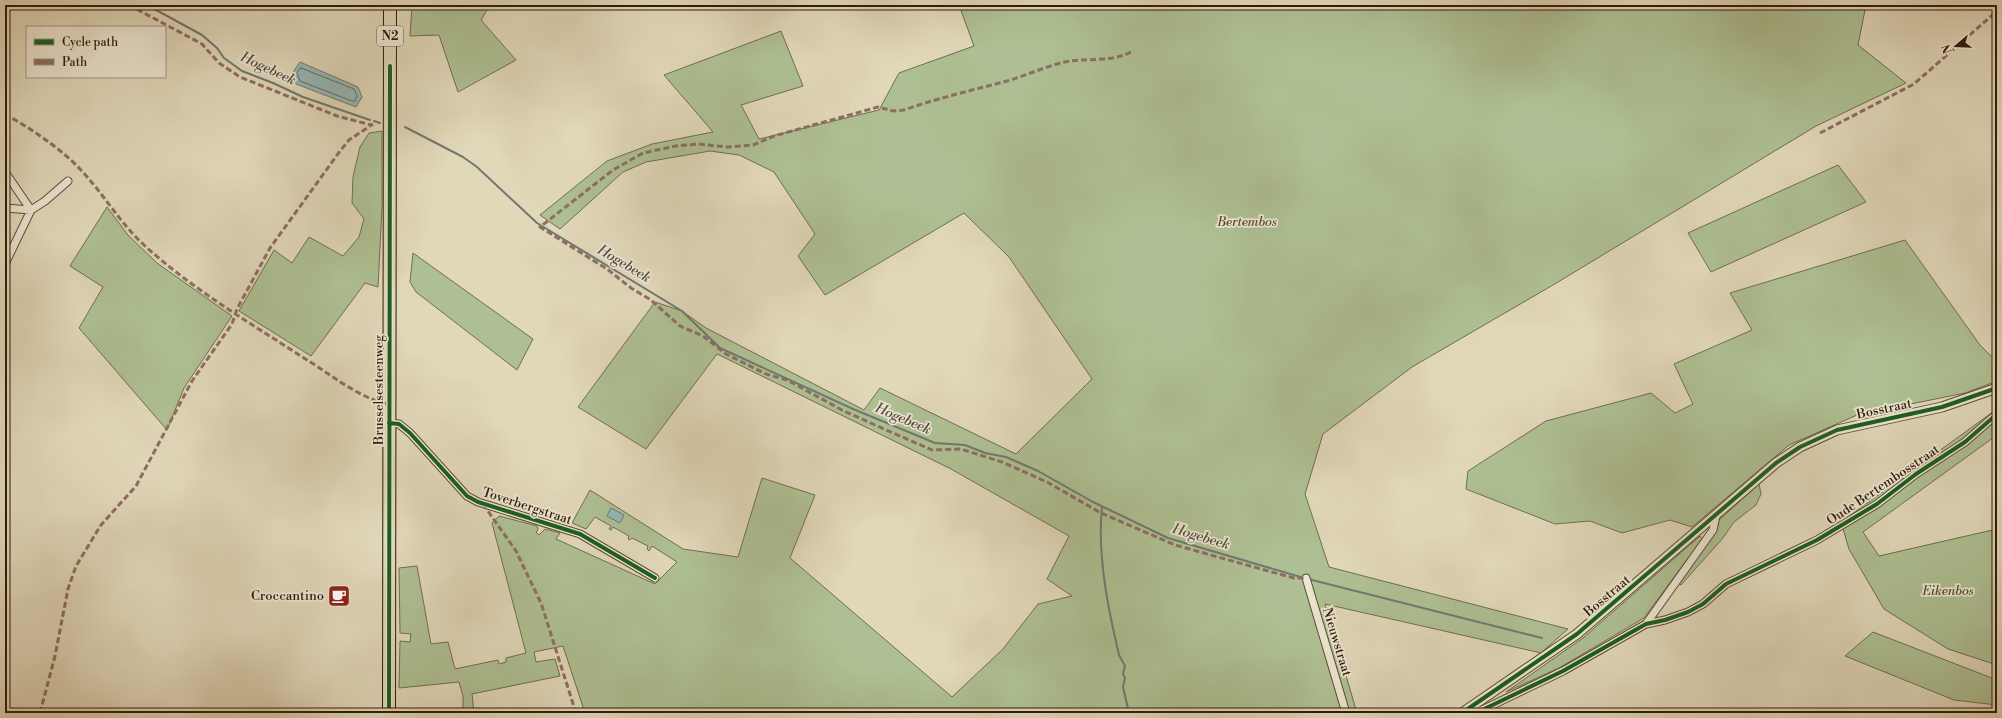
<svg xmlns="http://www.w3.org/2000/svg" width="2002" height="718" viewBox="0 0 2002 718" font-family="'Libre Bodoni',serif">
	<rect width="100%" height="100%" fill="#e1d8ba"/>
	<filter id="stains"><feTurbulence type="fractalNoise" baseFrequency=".005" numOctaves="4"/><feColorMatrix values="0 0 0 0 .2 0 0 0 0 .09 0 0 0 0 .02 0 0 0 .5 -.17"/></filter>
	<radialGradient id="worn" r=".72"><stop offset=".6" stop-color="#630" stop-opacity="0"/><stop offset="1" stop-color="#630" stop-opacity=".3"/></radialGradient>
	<path fill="#aec093" stroke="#6f6e4e" d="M412 5H490L481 20 516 60 458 92 439 35 410 36Z
		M959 5H1866L1858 45 1906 83 1816 126 1553 285 1412 367 1323 434 1305 494 1329 567 1568 629 1541 653 1325 604 1357 713H585L563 646 534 652 536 662 555 659 560 676 472 694 474 713H463V696L459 682 399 688 400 641 410 642 411 634 400 633 399 568 417 566 431 644 448 642 455 669 498 660 499 664 506 662V658L526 653 492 523 499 516 537 526 538 530 536 532 539 535 545 529 560 533 556 539 655 584 677 562 652 546 649 551 647 549 648 546 632 538 630 540 628 539 629 536 613 527 611 530 609 529 611 526 595 517 586 529 572 523 590 490 683 549 738 557 762 478 815 495 790 558 952 697 1003 649 1038 604 1072 596 1047 579 1069 536 951 469 717 354 646 449 578 407 655 302 682 311 706 328 864 410 880 388 1016 454 1092 379 1009 257 964 213 825 295 798 256 815 234 774 172 739 155 710 151 646 162 623 172 560 229 540 215 607 161 652 144 713 132 664 75 781 31 803 86 741 105 759 139 879 110 899 73 974 46Z
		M382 131V207L378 287 365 283 311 356 239 311 274 250 292 263 309 237 343 256 359 237 364 219 352 203 353 177 360 147 369 133Z
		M1838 165 1866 202 1711 272 1688 233Z
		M107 207 128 235 157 263 232 316 184 388 167 430 79 328 103 287 70 266Z
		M1905 240 1980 345 1997 362V381L1965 393 1857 415 1789 445 1692 527 1670 520 1622 533 1590 521 1555 524 1466 489 1468 471 1546 421 1651 393 1675 413 1693 404 1674 364 1752 330 1730 293Z
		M413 253 533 339 517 370 416 292 410 282Z
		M1997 409V435L1863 532 1879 556 1997 529V665L1948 649 1884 609 1849 549 1841 522Z
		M1759 484 1761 494 1756 505 1734 522 1723 538 1681 585 1678 583 1717 527 1719 520Z
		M1700 536 1702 539 1644 618 1559 668 1506 692 1583 638Z
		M1873 632 1997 680V705L1954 700 1845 656Z"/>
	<path fill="#97b8b8" stroke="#6e7972" d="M300 62 358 87 362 97 356 107 296 84 293 72Z
		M611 508 624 515 620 523 607 516Z"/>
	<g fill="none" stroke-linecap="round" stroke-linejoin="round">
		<path stroke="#646a60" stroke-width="1" d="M301 68 354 89 357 96 355 101H352L300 81 297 73Z"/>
		<path stroke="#6e7972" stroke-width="2" d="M147 5 202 35 217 48 224 58 242 71 273 83 303 97 370 120
			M374 121 380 123
			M405 127 463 157 477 167 537 223 682 311 720 348 853 409 935 443 965 445 985 453 1006 457 1038 471 1093 502 1168 538 1304 578
			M1102 507C1097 555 1108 608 1119 655L1125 666 1123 674 1125 678 1123 687 1129 713
			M1308 579 1542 638"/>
		<g stroke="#5c4a35" stroke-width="9">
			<path id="minor" d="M5 172 31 210 5 264
				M5 208 31 210 45 201 68 181
				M389 423 399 424 410 433 467 496 478 502 580 534 655 578
				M1306 578 1346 713
				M1646 624 1713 530 1716 516
				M1476 713 1563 671 1646 624 1665 620 1688 612 1703 604 1726 584 1817 540 1877 504 1916 474 1965 442 1997 414"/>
		</g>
		<g stroke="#5c4a35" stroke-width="11">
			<path id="tertiary" d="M1462 713 1577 634 1776 463 1800 447 1837 430 1942 407 1997 388"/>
		</g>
		<g stroke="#301b09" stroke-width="14">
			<path id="primary" d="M389 713 390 5"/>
		</g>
		<use href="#minor" stroke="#ece6d2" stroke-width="7"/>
		<use href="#tertiary" stroke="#ece6d2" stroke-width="9"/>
		<use href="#primary" stroke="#e1d8ba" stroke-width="12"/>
		<path stroke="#8d6e63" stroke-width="3" stroke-dasharray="6 3" stroke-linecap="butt" d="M129 5 202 44 219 63 240 77 337 116 371 125
			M1131 52C1108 64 1081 56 1057 64 1040 69 1024 76 1007 81 973 90 938 98 904 110L893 111 878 107 774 136 753 145 727 147 698 144 676 146 643 153 613 170 540 227 607 269 631 288 651 300 680 326 703 336 726 354 766 374 787 380 842 410 875 425 932 450 961 449 1002 462 1047 482 1101 513 1175 545 1261 569 1294 578H1306
			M5 114C30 128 60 148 80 169 103 193 120 223 144 245 193 290 252 324 307 360 330 374 362 400 389 404
			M1820 133 1914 84 1997 11
			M483 504 516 551 541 603 576 713
			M40 713 55 656 68 589 76 566 101 525 136 486 192 381 232 324 237 309 270 248 340 151 349 140 373 124"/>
		<g stroke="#ece6d2" stroke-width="6">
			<path id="cycleway" d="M389 423 399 424 410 433 467 496 478 502 580 534 655 578
				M389 713 390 66
				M1462 713 1577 634 1776 463 1800 447 1837 430 1942 407 1997 388
				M1476 713 1563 671 1646 624 1665 620 1688 612 1703 604 1726 584 1817 540 1877 504 1916 474 1965 442 1997 414"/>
		</g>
		<use href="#cycleway" stroke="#1b5e20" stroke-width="4"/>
	</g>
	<defs>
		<g id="cafe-square" transform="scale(1.15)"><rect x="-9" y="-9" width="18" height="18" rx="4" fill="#8f2418" stroke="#ece6d2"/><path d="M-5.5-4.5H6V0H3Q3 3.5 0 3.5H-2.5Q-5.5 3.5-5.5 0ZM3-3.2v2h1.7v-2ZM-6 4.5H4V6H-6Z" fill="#fff"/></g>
	</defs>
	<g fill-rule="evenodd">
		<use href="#cafe-square" x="339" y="596"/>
	</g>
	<g text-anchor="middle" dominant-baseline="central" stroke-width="3.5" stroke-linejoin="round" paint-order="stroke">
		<rect fill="#ece6d2" stroke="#685845" stroke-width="1" x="377" y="26" width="26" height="20" rx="3"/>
		<g font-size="12" font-weight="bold" fill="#301b09">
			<text x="390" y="36">N2</text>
		</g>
		<g font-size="13" font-style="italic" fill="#564d32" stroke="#ece6d2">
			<text x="1247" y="222">Bertembos</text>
			<text x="1948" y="591">Eikenbos</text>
		</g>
		<g font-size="13" fill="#301b09" stroke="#ece6d2">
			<text transform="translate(379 390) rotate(-90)">Brusselsesteenweg</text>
			<text transform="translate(1884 409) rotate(-12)">Bosstraat</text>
			<text transform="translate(1883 485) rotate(-34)">Oude Bertembosstraat</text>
			<text transform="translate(527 506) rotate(18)">Toverbergstraat</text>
			<text transform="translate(1607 596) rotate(-40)">Bosstraat</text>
			<text transform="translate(1337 642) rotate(73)">Nieuwstraat</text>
		</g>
		<g font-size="13" fill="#301b09" stroke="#ece6d2" text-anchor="end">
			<text x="324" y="596">Croccantino</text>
		</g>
		<g font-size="14" font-style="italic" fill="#4f4a3e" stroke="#ece6d2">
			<text transform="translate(268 69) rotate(25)">Hogebeek</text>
			<text transform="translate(624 264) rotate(31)">Hogebeek</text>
			<text transform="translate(903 419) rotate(23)">Hogebeek</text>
			<text transform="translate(1201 537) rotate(17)">Hogebeek</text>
		</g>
	</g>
	<rect width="2002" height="718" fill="none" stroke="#e1d8ba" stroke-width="20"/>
	<rect x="6" y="6" width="1990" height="706" fill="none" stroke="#301b09" stroke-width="2"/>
	<rect x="10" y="10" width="1982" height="698" fill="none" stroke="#301b09"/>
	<rect x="26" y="26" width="140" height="52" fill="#ece6d2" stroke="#a19582"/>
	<rect x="34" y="39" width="20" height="6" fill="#1b5e20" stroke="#a19582"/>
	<text x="62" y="46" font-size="12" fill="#301b09">Cycle path</text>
	<rect x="34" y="59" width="20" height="6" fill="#8d6e63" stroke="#a19582"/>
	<text x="62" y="66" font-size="12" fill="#301b09">Path</text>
	<g transform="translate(1956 46) rotate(251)" stroke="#ece6d2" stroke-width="3" paint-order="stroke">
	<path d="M0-3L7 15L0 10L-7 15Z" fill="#301b09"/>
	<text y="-6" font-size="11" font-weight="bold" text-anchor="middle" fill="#301b09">N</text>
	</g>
	<rect width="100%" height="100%" filter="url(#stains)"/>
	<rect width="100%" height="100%" fill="url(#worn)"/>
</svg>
